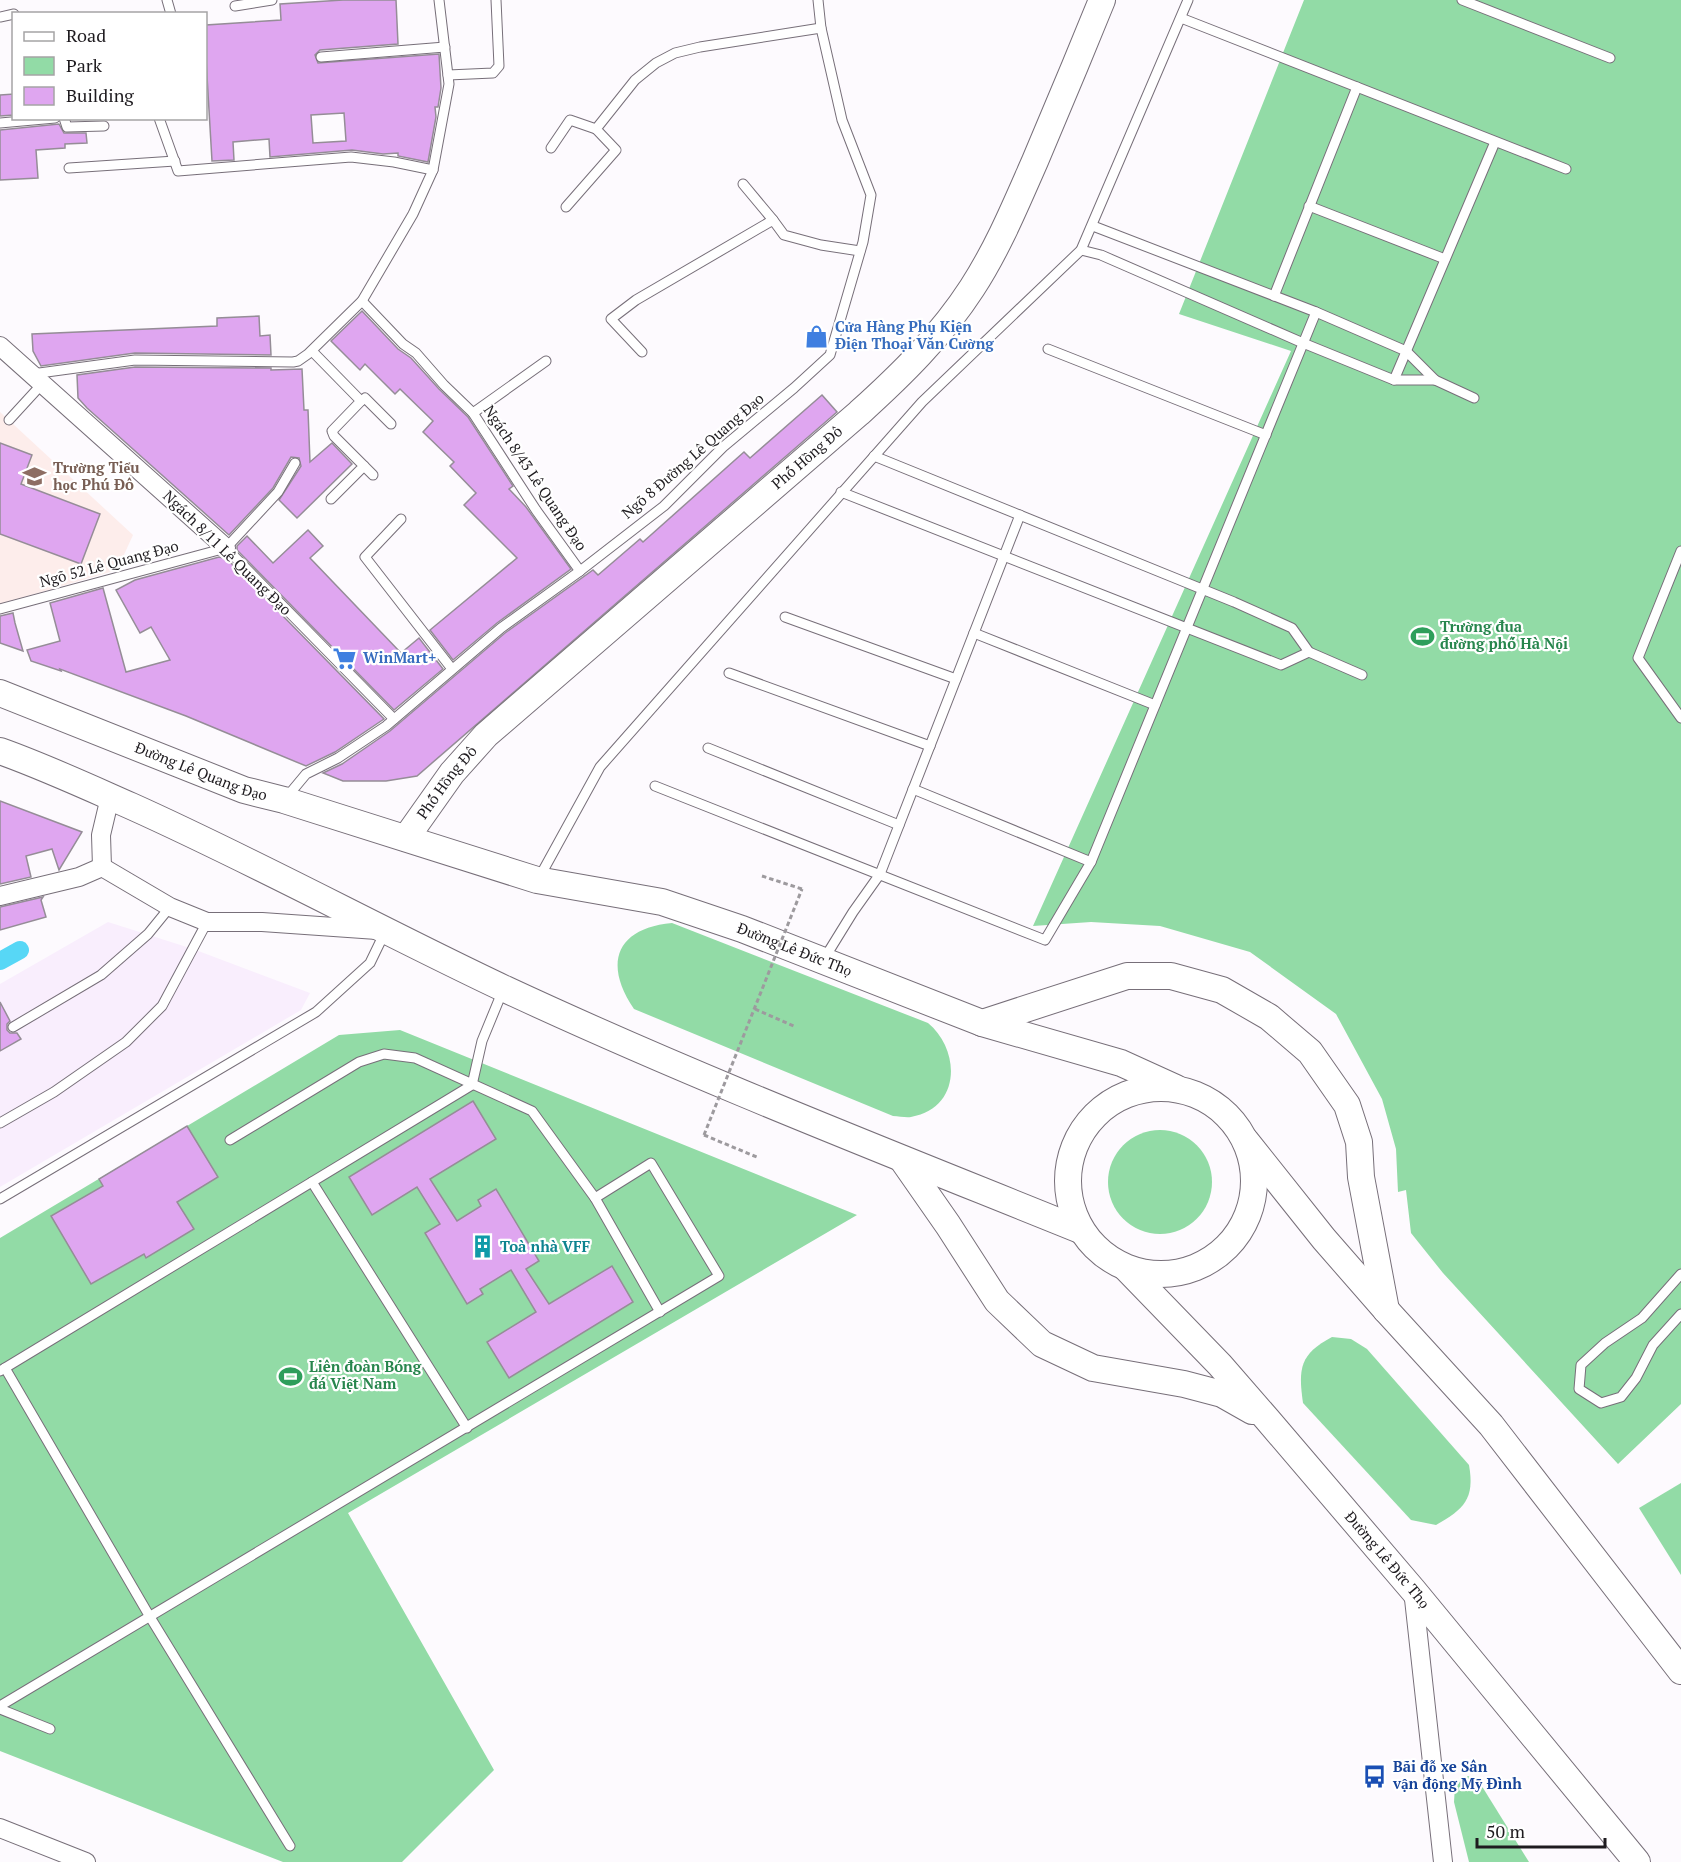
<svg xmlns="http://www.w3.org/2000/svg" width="1681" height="1862" viewBox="0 0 1681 1862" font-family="'PT Serif',serif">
<rect width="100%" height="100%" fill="#fdfafe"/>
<polygon fill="#f9eefd" points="108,922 193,949 310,993 301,1010 0,1187 0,984"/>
<polygon fill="#fdedeb" points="0,412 133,535 117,570 0,604"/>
<g fill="#92dba6">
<polygon points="1304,0 1681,0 1681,1404 1618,1464 1443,1273 1411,1233 1406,1190 1398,1192 1396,1149 1382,1099 1336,1014 1250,952 1160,926 1091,922 1033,926 1291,351 1179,314"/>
<path d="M672,923L928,1023C961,1050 961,1109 911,1117C906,1118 899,1116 893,1116L634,1009C603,964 616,928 672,923Z"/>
<polygon points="400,1030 857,1215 348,1513 494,1770 402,1862 283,1862 0,1751 0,1238 339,1035"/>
<circle cx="1160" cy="1182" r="52"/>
<path d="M1332,1337L1351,1339L1367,1349L1469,1465C1475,1499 1464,1509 1436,1525L1411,1520L1303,1403C1298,1368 1300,1354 1332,1337Z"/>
<polygon points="1681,1483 1681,1575 1639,1508"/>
<polygon points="1468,1776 1474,1778 1483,1788 1529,1862 1469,1862 1454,1802 1455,1785"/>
</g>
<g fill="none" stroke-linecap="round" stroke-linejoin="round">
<polyline stroke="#57d7f6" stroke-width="18" points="0,961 20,950"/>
</g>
<g fill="#dfa6f0" stroke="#958d97" stroke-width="1.5" fill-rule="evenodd">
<path d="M343,0H396L398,44L320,50L315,55L318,63L439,54L441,88L438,107H435L436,117L428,162L398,156V153L383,154L352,150L270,157L269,139L233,142L234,160L212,161L206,59V25L281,20L280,4ZM344,113L346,141L313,143L311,115Z"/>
<polygon points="14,94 14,115 0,116 0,95"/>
<polygon points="59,124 64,133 86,133 87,143 65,144 65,148 36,150 38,178 0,180 0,130"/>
<polygon points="362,311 398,349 411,358 439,389 468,417 513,486 509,489 526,507 571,569 497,623 453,660 430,630 517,558 464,505 476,493 450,466 454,462 423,432 433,421 400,389 395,394 365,364 360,370 331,341"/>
<polygon points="259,316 260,336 270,335 271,355 135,353 41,366 33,351 32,334 217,326 217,318"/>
<polygon points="135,367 271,368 271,370 302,369 304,410 308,410 310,462 332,443 352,464 297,518 279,500 301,466 299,458 291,457 273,488 229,535 87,408 78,398 77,375"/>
<polygon points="822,395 837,412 417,776 386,781 343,781 323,773 342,764 390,731 505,633 593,570 598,575 640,539 643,542 744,452 750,458"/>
<polygon points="0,443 32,455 21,484 100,514 81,564 0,534"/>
<polygon points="308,530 323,546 310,558 401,653 419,638 443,669 394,710 237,550 237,546 247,536 273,563"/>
<polygon points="219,557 227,559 384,719 335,752 306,766 186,716 60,669 61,671 31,661 27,650 60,641 50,603 103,588 126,672 170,660 151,627 140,633 116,590 135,580"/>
<polygon points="13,613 15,623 23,651 0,643 0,616"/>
<polygon points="0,801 82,832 59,870 52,849 26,856 31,877 0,884"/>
<polygon points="43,897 41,900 46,917 0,930 0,907"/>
<polygon points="0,1002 10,1021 7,1024 7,1030 10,1033 17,1033 21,1039 0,1051"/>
<polygon points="473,1101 496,1139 430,1179 457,1221 481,1206 478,1200 496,1189 539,1261 526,1269 549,1304 612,1266 633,1302 509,1378 487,1342 536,1312 511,1270 480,1289 483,1294 467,1304 425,1233 440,1224 417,1187 372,1215 349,1177"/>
<polygon points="187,1126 218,1177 177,1202 194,1229 146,1258 144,1254 91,1284 51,1216 103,1186 99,1179"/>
</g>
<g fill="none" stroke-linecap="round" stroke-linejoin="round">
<defs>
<g id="lane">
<polyline points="167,0 171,14"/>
<polyline points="1462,0 1610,58"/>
<polyline points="235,6 272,0"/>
<polyline points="0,17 14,14"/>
<polyline points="1181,18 1566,169"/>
<polyline points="321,57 445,47"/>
<polyline points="448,75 493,73 499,66 496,0"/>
<polyline points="64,118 67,127 104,126"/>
<polyline points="159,118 178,171 351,157 394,162 433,170"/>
<polyline points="0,123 55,118"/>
<polyline points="551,148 570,120 596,129"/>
<polyline points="69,168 175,161"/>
<polyline points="743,184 773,220"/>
<polyline points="1309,206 1445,259"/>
<polyline points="566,207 616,150 596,129 635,80 656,63 675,53 700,47 821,28"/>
<polyline points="1093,226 1316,312 1406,351 1435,380 1474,398"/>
<polyline points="1081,250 1101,255 1303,343 1394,380 1435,380"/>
<polyline points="1274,296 1357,87"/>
<polyline points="362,301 403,344 416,353 444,385 473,413 536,510 580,571"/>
<polyline points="1048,349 1266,435"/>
<polyline points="312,351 361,401 332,431 334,436 364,466 331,499"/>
<polyline points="642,352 611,319 636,300 773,220 784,235 821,245 860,251"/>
<polyline points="32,374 135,360 293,362 298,361 308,354 362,301 413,214 433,170 449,84 439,0"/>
<polyline points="1394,380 1495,142"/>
<polyline points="361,401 365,398 391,424"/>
<polyline points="473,413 546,361"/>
<polyline points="9,420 42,384"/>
<polyline points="874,456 1234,602 1292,628 1309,652 1362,675"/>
<polyline points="364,466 373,475"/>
<polyline points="841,492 1281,665 1309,652"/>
<polyline points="401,519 365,557 452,669"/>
<polyline points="226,548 394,719"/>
<polyline points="226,548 278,492 295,463"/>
<polyline points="1681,551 1638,658 1681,718"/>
<polyline points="0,609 226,548"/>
<polyline points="785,617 956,679"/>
<polyline points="974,633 1155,705"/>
<polyline points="729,673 930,746"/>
<polyline points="708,748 899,825"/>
<polyline points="655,786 1045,940 1091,862 1316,312"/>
<polyline points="913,789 1091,862"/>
<polyline points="286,798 306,774 338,758 386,726 501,628 580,571 664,506 723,447 794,388 830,355 863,242 871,195 842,120 821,28 818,0"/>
<polyline points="539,878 600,767 922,402 1081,250 1188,0"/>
<polyline points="824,959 853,912 880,874 1020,515"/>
<polyline points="13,1027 101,975 148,934 170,907"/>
<polyline points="0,1123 54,1092 126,1042 162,1006 207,922"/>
<polyline points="230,1140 359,1062 384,1054 415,1058 532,1111 595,1198 660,1312"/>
<polyline points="312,1182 467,1428"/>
<polyline points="0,1199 316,1012 370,963 385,932"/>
<polyline points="1681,1274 1642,1318 1605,1343 1581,1365 1579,1389 1601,1403 1621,1397 1636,1378 1653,1345 1681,1314"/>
<polyline points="5,1368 150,1617 290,1846"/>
<polyline points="0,1371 472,1085 482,1041 503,990"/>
<polyline points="0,1706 719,1276 651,1163 595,1198"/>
<polyline points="0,1709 50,1729"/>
</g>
<g id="street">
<polyline points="0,346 226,548"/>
<polyline points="102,867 170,907 207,922 262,922 377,930"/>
<polyline points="102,867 101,835 110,797"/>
<polyline points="0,896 79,877 102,867"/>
<polyline points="1413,1590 1443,1862"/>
<polyline points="0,1828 86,1862"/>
</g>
<g id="secondary">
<path id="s1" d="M0,693L244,790L284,800L537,880L662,902L742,929L982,1023L1121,1063L1176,1088"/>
<path d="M0,751C45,767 88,787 131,806C258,863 380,930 505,989C694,1077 887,1152 1080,1230"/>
<path id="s2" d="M406,838L452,773L486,735L859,413C901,375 941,336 972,288C998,248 1016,204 1035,161C1058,107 1080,54 1102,0"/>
<polyline points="982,1023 1127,976 1171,976 1222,990 1269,1017 1310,1052 1347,1105 1359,1142 1361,1177 1386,1310"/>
<circle cx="1161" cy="1181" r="93"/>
<polyline points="1246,1141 1324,1239 1386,1310 1491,1425 1681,1671"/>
<polyline points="902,1159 948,1225 997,1301 1042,1344 1093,1368 1184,1384 1222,1394 1252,1411"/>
<path id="s3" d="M1126,1268L1220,1365L1267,1419L1413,1590L1637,1862"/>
</g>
</defs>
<use href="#lane" stroke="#776f79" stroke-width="11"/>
<use href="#street" stroke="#776f79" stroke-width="20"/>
<use href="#secondary" stroke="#776f79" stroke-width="28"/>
<g stroke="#9d9a9e" stroke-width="3" stroke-dasharray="4.5 3" stroke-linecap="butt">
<polyline points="762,876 802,889"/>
<polyline points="755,1009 796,1027"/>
<polyline points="704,1135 759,1158"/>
</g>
<use href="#lane" stroke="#fff" stroke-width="9"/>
<use href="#street" stroke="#fff" stroke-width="18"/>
<use href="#secondary" stroke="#fff" stroke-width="26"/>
<polyline stroke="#9d9a9e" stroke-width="3" stroke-dasharray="4.5 3" stroke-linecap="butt" points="704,1135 802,889"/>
</g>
<defs>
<symbol id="shop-bare" viewBox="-9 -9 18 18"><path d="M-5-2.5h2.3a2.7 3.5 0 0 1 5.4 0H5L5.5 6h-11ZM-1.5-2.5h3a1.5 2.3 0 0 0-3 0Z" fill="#3f7fe0" stroke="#fff" stroke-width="2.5" paint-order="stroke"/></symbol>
<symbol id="school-bare" viewBox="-9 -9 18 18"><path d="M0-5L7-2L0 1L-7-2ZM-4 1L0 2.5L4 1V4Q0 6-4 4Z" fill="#8d6e63" stroke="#fff" stroke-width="2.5" paint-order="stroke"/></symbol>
<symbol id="stadium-bare" viewBox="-9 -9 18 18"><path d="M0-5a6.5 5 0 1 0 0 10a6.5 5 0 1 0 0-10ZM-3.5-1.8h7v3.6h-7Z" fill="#2e9e5b" stroke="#fff" stroke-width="2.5" paint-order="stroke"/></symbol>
<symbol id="supermarket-bare" viewBox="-9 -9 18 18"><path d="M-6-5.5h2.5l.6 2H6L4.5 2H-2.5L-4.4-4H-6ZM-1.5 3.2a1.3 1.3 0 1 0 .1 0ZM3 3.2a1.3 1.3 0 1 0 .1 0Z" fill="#3f7fe0" stroke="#fff" stroke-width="2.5" paint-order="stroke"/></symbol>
<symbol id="building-bare" viewBox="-9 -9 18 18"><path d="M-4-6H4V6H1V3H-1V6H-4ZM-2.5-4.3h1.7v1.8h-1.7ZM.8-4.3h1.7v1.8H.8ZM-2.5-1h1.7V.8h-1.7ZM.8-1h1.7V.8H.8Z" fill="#0f9aa8" stroke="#fff" stroke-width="2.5" paint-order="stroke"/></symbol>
<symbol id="bus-bare" viewBox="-9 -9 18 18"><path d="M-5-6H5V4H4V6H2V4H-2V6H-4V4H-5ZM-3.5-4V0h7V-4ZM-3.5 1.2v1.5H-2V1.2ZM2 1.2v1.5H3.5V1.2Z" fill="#1a4fb4" stroke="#fff" stroke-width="2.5" paint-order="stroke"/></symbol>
</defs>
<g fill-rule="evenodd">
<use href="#shop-bare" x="800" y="320" width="33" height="33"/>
<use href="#school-bare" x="18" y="460" width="33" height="33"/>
<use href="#stadium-bare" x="1406" y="620" width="33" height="33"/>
<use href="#supermarket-bare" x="328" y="642" width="33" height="33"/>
<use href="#building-bare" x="466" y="1230" width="33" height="33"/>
<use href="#stadium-bare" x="274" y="1360" width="33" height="33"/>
<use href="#bus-bare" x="1358" y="1760" width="33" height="33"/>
</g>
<g text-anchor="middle" stroke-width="4.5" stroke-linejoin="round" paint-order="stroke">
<g font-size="15" font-weight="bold" fill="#366cbe" stroke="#fff" text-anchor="start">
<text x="835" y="332">Cửa Hàng Phụ Kiện<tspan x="835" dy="17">Điện Thoại Văn Cường</tspan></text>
<text x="363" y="663">WinMart+</text>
</g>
<g font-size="15" fill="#1e1b1f" stroke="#fff">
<text transform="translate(693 456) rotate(-41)" y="5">Ngõ 8 Đường Lê Quang Đạo</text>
<text dy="5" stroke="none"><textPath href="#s2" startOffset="555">Phố Hồng Đô</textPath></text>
<text transform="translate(535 478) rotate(56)" y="5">Ngách 8/43 Lê Quang Đạo</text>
<text transform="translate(227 553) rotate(44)" y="5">Ngách 8/11 Lê Quang Đạo</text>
<text transform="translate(109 564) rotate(-15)" y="5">Ngõ 52 Lê Quang Đạo</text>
<text dy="5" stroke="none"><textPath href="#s1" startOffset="216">Đường Lê Quang Đạo</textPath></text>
<text dy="5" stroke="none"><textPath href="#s2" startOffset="69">Phố Hồng Đô</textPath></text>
<text dy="5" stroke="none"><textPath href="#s1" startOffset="837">Đường Lê Đức Thọ</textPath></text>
<text dy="5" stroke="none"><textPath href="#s3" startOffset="392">Đường Lê Đức Thọ</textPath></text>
</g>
<g font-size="15" font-weight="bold" fill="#785e54" stroke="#fff" text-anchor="start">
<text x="53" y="473">Trường Tiểu<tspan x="53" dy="17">học Phú Đô</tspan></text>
</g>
<g font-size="15" font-weight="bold" fill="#27864d" stroke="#fff" text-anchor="start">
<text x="1440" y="632">Trường đua<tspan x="1440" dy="17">đường phố Hà Nội</tspan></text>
<text x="309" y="1372">Liên đoàn Bóng<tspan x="309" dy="17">đá Việt Nam</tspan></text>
</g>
<g font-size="15" font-weight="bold" fill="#0d838f" stroke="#fff" text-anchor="start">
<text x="500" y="1252">Toà nhà VFF</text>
</g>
<g font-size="15" font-weight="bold" fill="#164399" stroke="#fff" text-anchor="start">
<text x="1393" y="1772">Bãi đỗ xe Sân<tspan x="1393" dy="17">vận động Mỹ Đình</tspan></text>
</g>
</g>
<rect x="12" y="12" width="195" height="108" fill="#ffffff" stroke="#a5a4a5" stroke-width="1.5"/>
<rect x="24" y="32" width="30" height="9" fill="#ffffff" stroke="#a5a4a5" stroke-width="1.5"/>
<text x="66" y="42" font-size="18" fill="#1e1b1f">Road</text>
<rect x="24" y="57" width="30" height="18" fill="#92dba6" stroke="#a5a4a5" stroke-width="1.5"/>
<text x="66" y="72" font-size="18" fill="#1e1b1f">Park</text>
<rect x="24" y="87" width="30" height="18" fill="#dfa6f0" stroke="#a5a4a5" stroke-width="1.5"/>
<text x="66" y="102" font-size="18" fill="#1e1b1f">Building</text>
<path d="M1477 1838v9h128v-9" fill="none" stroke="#1e1b1f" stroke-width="3"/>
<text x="1486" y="1838" font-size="18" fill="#1e1b1f" stroke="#ffffff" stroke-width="4.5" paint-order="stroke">50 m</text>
</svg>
